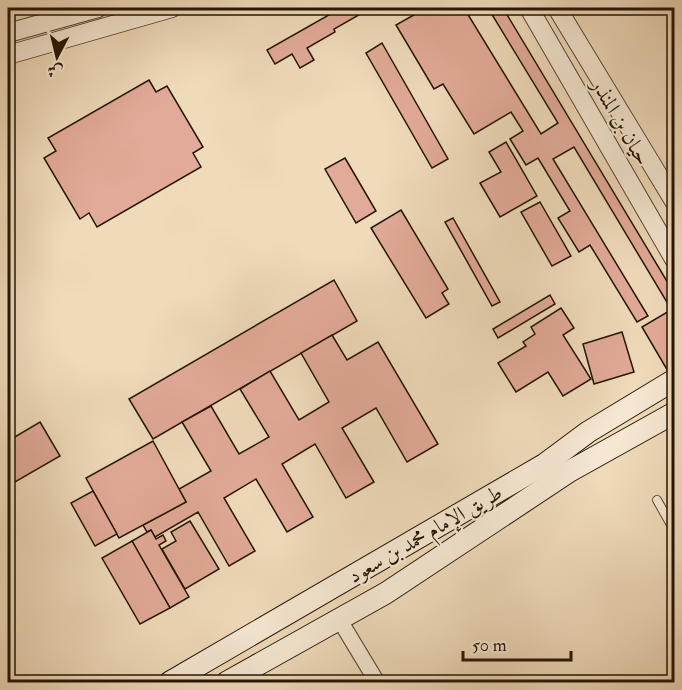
<svg xmlns="http://www.w3.org/2000/svg" width="682" height="690" viewBox="0 0 682 690" font-family="'IM FELL Double Pica',Amiri,serif">
<rect width="100%" height="100%" fill="#efdaba"/>
<filter id="stains"><feTurbulence type="fractalNoise" baseFrequency=".00333" numOctaves="4"/><feColorMatrix values="0 0 0 0 .2 0 0 0 0 .09 0 0 0 0 .02 0 0 0 .5 -.17"/></filter>
<radialGradient id="worn" r=".72"><stop offset=".6" stop-color="#630" stop-opacity="0"/><stop offset="1" stop-color="#630" stop-opacity=".3"/></radialGradient>
<g fill="#e2aa98" stroke="#241504" stroke-width="1.5">
<polygon points="341,8 371,8 334,29 335,32 307,48 314,60 300,68 292,54 275,64 267,50"/>
<polygon points="426,8 464,8 541,134 558,123 488,8 503,8 674,293 674,300 668,304 574,147 553,159 648,316 637,322 590,245 579,252 558,218 570,211 538,158 526,165 510,139 523,131 511,112 474,134 443,84 434,89 396,25"/>
<polygon points="382,43 448,159 432,168 366,53"/>
<polygon points="149,80 156,92 167,86 203,147 193,153 201,167 97,227 89,213 80,219 44,158 56,151 48,138"/>
<polygon points="506,142 537,196 500,217 480,183 501,172 489,152"/>
<polygon points="345,158 376,211 356,223 325,169"/>
<polygon points="540,202 571,256 552,266 521,212"/>
<polygon points="401,210 448,289 442,293 449,304 426,318 371,228"/>
<polygon points="453,218 500,302 492,306 445,222"/>
<polygon points="334,280 357,321 153,439 129,399"/>
<polygon points="550,295 555,304 498,338 493,329"/>
<polygon points="561,308 574,328 563,335 591,379 563,396 548,372 516,392 498,363 526,346 523,342 535,334 531,327"/>
<polygon points="674,308 674,370 669,373 642,327"/>
<polygon points="622,332 634,372 594,384 583,344"/>
<polygon points="332,335 347,360 378,342 438,444 407,462 376,408 342,428 374,482 346,498 315,444 282,464 313,517 287,532 256,479 224,498 255,551 229,566 198,512 155,537 151,530 147,532 143,525 186,502 179,489 211,471 182,422 211,406 239,454 269,437 240,389 270,371 299,420 329,402 301,353"/>
<polygon points="40,422 60,456 8,486 8,441"/>
<polygon points="153,441 186,502 119,538 86,478"/>
<polygon points="93,491 117,534 95,546 71,503"/>
<polygon points="190,521 219,569 185,589 162,549 176,541 171,532"/>
<polygon points="151,530 156,539 163,535 166,541 159,545 189,597 170,608 132,541"/>
<polygon points="132,541 170,608 140,624 102,558"/>
</g>
<g fill="none" stroke-linecap="round" stroke-linejoin="round">
<defs>
<polyline id="service" points="657,500 674,530"/>
<polyline id="minor" points="339,619 377,682"/>
<g id="tertiary">
<polyline points="529,8 674,259"/>
<polyline points="557,8 674,201"/>
<polyline points="8,33 98,8"/>
<polyline points="8,55 172,8"/>
</g>
<g id="secondary">
<polyline points="170,682 545,464 588,432 674,380"/>
<polyline points="227,682 386,593 570,471 674,413"/>
</g>
</defs>
<use href="#service" stroke="#574632" stroke-width="10"/>
<use href="#minor" stroke="#574632" stroke-width="17"/>
<use href="#tertiary" stroke="#574632" stroke-width="20"/>
<use href="#secondary" stroke="#241504" stroke-width="23"/>
<use href="#service" stroke="#f5e7d2" stroke-width="8"/>
<use href="#minor" stroke="#f5e7d2" stroke-width="15"/>
<use href="#tertiary" stroke="#f5e7d2" stroke-width="18"/>
<use href="#secondary" stroke="#f5e7d2" stroke-width="21"/>
</g>
<g text-anchor="middle" stroke-width="4.5" stroke-linejoin="round" paint-order="stroke">
<g font-size="21" fill="#241504" stroke="#f5e7d2">
<text transform="translate(621 122) rotate(60)" y="7">حيان بن المنذر</text>
<text transform="translate(425 534) rotate(-30)" y="7">طريق الإمام محمد بن سعود</text>
</g>
</g>
<rect width="682" height="690" fill="none" stroke="#efdaba" stroke-width="30"/>
<rect x="9" y="9" width="664" height="672" fill="none" stroke="#241504" stroke-width="3"/>
<rect x="15" y="15" width="652" height="660" fill="none" stroke="#241504" stroke-width="1.5"/>
<g transform="translate(57 57) rotate(187)" stroke="#f5e7d2" stroke-width="4.5" paint-order="stroke">
<path d="M0-4.5L10 22L0 15L-10 22Z" fill="#241504"/>
<text y="-9" font-size="16" font-weight="bold" text-anchor="middle" fill="#241504">ش</text>
</g>
<path d="M463 651v9h108v-9" fill="none" stroke="#241504" stroke-width="3"/>
<text x="472" y="651" font-size="18" fill="#241504" stroke="#f5e7d2" stroke-width="4.5" paint-order="stroke">50 m</text>
<rect width="100%" height="100%" filter="url(#stains)"/>
<rect width="100%" height="100%" fill="url(#worn)"/>
</svg>
